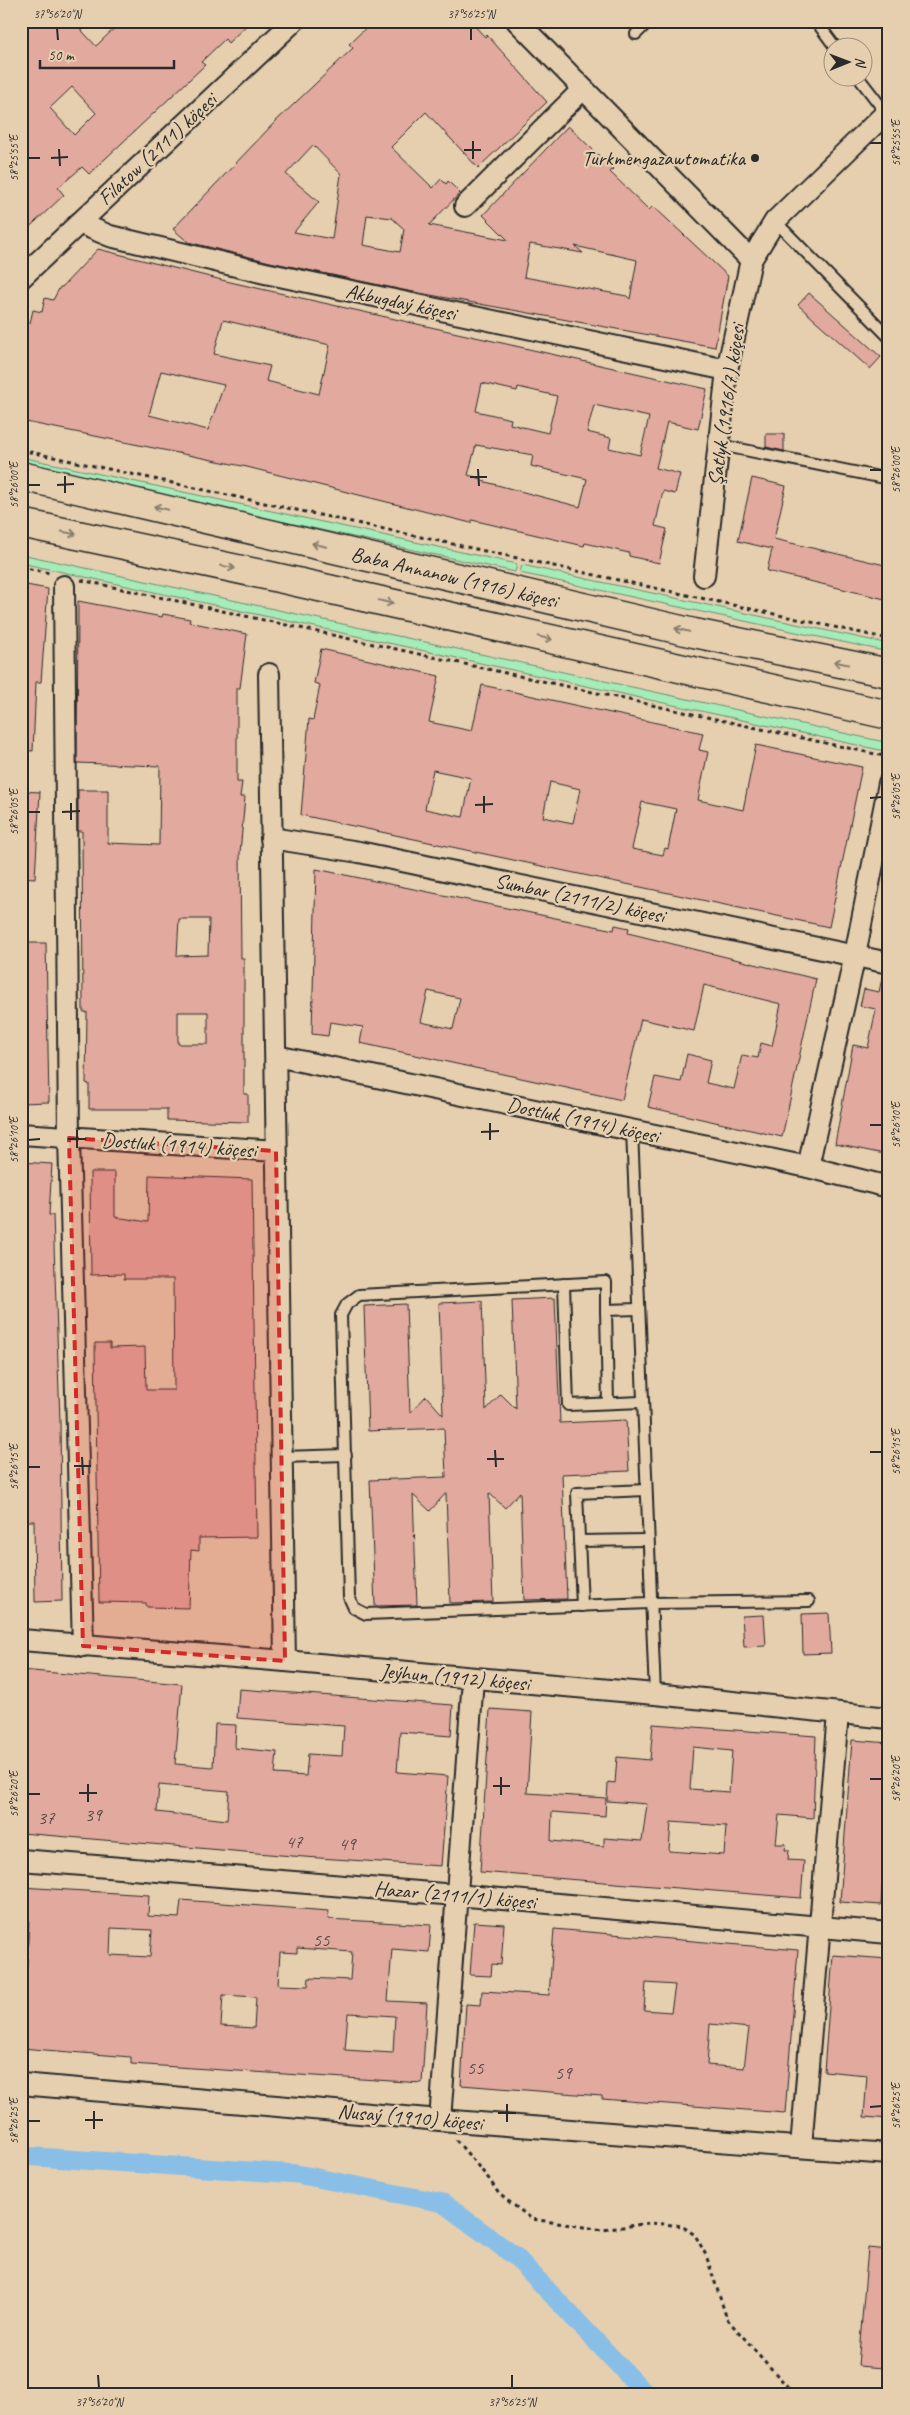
<svg xmlns="http://www.w3.org/2000/svg" width="910" height="2415" viewBox="0 0 910 2415" font-family="Caveat,sans-serif">
<rect width="100%" height="100%" fill="#e6cfaf"/>
<filter id="ink" filterUnits="userSpaceOnUse"><feTurbulence type="fractalNoise" baseFrequency=".02" numOctaves="2"/><feDisplacementMap in="SourceGraphic" scale="10" xChannelSelector="R" yChannelSelector="G"/><feConvolveMatrix kernelMatrix="1 2 1 2 8 2 1 2 1" color-interpolation-filters="sRGB"/></filter>
<g filter="url(#ink)">
<g fill="#a5ecb9" stroke="#688c72">
<polygon points="21,457 517,564 515,572 21,465"/>
<polygon points="21,554 889,743 889,752 21,563"/>
<polygon points="522,565 889,644 889,652 520,573"/>
</g>
<g fill="none" stroke-linecap="round" stroke-linejoin="round">
<polyline stroke="#89bfe7" stroke-width="19" points="21,2156 297,2174 443,2203 516,2257 646,2394"/>
</g>
<g fill="#e2a99e" stroke="#2b2b2b" fill-rule="evenodd">
<path d="M21,21H73L96,46L122,21H251L228,43L225,39L201,62L205,65L89,174L82,167L58,188L64,195L21,235ZM72,87L96,113L74,135L50,108Z"/>
<path d="M373,21H470L485,37L487,35L547,102L478,168L426,112L391,147L433,188L441,179L446,184L448,181L460,193L429,225L508,240L483,215L568,126L613,169L610,172L649,210L653,206L728,276L715,347L403,290L270,262L188,242L173,229L275,122L353,48L349,44ZM313,145L341,174L332,239L294,232L319,202L286,174ZM367,215L392,218L404,229L400,252L363,245ZM530,244L583,253L575,246L637,260L630,299L627,296L524,277Z"/>
<path d="M98,249L230,282L707,389L698,429L667,422L656,468L680,474L675,494L663,491L655,526L667,529L659,563L629,556V553L585,543L584,546L472,520L471,523L247,467L21,421V362L25,342L21,341V336L24,322L30,323L33,310L42,312L45,298L53,300L60,287H62ZM223,320L330,345L319,394L266,381L270,366L214,354ZM161,371L224,385L208,430L149,415ZM482,383L517,391L518,387L557,396L548,433L510,424L511,419L476,411ZM594,405L649,417L640,455L609,448L611,438L587,432ZM476,445L533,455L531,466L587,479L580,507L482,481V479L468,475Z"/>
<polygon points="809,293 881,357 870,369 798,305"/>
<polygon points="766,434 784,434 784,451 766,447"/>
<polygon points="752,478 786,486 774,539 889,566 889,600 767,571 772,549 738,541"/>
<polygon points="21,584 48,589 41,682 36,682 33,751 21,750"/>
<path d="M78,601L162,617L163,614L190,619L189,622L247,634L240,688H237V782H242L240,797H245L240,853L241,958H244V1094H248V1122L167,1120V1109H89V1084L86,1083L87,1012H83L82,831H78V790H108V843L159,845L160,766L77,763ZM179,919H209L208,955L177,956ZM178,1012H208V1044H178Z"/>
<path d="M321,649L439,676L429,722L472,731L482,685L703,733L699,750L708,752L698,800L743,810L756,745L862,767L829,927L301,815L309,719L313,720L320,685L314,683ZM433,770L471,778L463,817L425,809ZM550,782L580,789L573,823L543,817ZM642,802L676,809L668,849L665,848L663,855L632,849Z"/>
<polygon points="21,791 40,792 35,878 21,877"/>
<path d="M316,869L614,930L615,925L629,928L628,933L816,979L782,1137L648,1107L655,1077L681,1082L687,1054L711,1060L706,1083L734,1089L742,1055L758,1058L761,1043L772,1046L781,1004L704,985L694,1031L641,1019L622,1100L360,1043L363,1027L330,1022L328,1036L312,1034ZM428,991L460,998L453,1029L421,1022Z"/>
<polygon points="21,943 46,943 49,1102 21,1103"/>
<polygon points="882,978 889,979 889,1155 835,1144 853,1045 868,1048 876,1009 860,1006 864,989 879,992"/>
<polygon points="21,1162 52,1164 49,1215 53,1215 60,1422 62,1601 35,1602 34,1521 21,1521"/>
<polygon points="90,1172 115,1172 115,1217 148,1222 149,1175 252,1179 257,1537 199,1538 199,1551 191,1550 189,1608 147,1607 146,1603 99,1602 95,1343 110,1343 110,1348 145,1347 146,1390 174,1390 173,1279 124,1279 124,1274 91,1275"/>
<polygon points="555,1298 560,1423 626,1420 629,1471 562,1474 567,1599 524,1600 520,1492 505,1508 489,1493 493,1602 450,1603 446,1493 430,1511 413,1495 417,1605 375,1606 370,1480 446,1477 444,1428 368,1431 364,1306 406,1304 410,1413 426,1396 443,1415 439,1303 482,1301 486,1410 501,1394 516,1409 512,1300"/>
<polygon points="829,1613 831,1653 803,1654 802,1614"/>
<polygon points="764,1615 766,1646 744,1647 742,1616"/>
<path d="M21,1670L182,1684L175,1764L213,1767L215,1724L236,1725L235,1748L277,1752L275,1774L306,1776L308,1754L342,1756L344,1726L237,1718L239,1689L453,1705L451,1736L400,1732L397,1772L448,1776L441,1866L304,1857L21,1833ZM159,1785L229,1791L227,1820L157,1812Z"/>
<path d="M490,1709L532,1712L527,1793L606,1798L605,1816L552,1812L551,1841L604,1846V1838L642,1841L647,1804L607,1801L608,1782L615,1783L617,1757L650,1760L653,1724L816,1736L813,1818L779,1815L776,1844H786L785,1850H789L788,1860L804,1861L801,1898L480,1872ZM693,1747L732,1751L729,1792L690,1789ZM671,1822L726,1826L724,1855L669,1851Z"/>
<polygon points="852,1740 889,1743 889,1840 885,1840 881,1905 840,1902"/>
<path d="M21,1887L149,1895L148,1916L179,1918L181,1900L329,1911L328,1919L431,1925L429,1952L392,1949L388,2001L427,2003L422,2083L131,2064V2057L21,2048V1967H27L29,1918L21,1917ZM111,1928L152,1930L150,1957L110,1955ZM297,1948L352,1952L350,1980L309,1978L308,1986L278,1985L280,1952L297,1953ZM223,1995L256,1997L254,2028L221,2026ZM348,2013L395,2016L393,2053L345,2050Z"/>
<polygon points="474,1922 504,1924 501,1965 492,1964 491,1976 470,1975"/>
<path d="M554,1929L798,1950L785,2113L602,2099V2096L461,2085L466,2004L481,2005L482,1991L549,1995ZM646,1983L675,1985L671,2012L644,2010ZM710,2024L749,2028L744,2068L707,2065Z"/>
<polygon points="833,1955 889,1959 889,2119 864,2117 867,2075 824,2071"/>
<polygon points="868,2248 889,2250 889,2312 884,2368 858,2366"/>
</g>
<g fill="none" stroke-linecap="round" stroke-linejoin="round">
<defs>
<g id="service">
<polyline points="816,21 836,48"/>
<polyline points="636,34 649,21"/>
<polyline points="859,78 886,113"/>
<polyline points="775,221 889,337"/>
<polyline points="720,445 889,479"/>
<polyline points="632,1130 655,1694"/>
<polyline points="564,1284 568,1405 642,1402"/>
<polyline points="638,1309 606,1310 606,1282 359,1295 347,1304 341,1315 349,1597 354,1608 366,1614 650,1603 809,1601"/>
<polyline points="606,1310 608,1403"/>
<polyline points="283,1457 346,1455"/>
<polyline points="579,1541 647,1540"/>
<polyline points="582,1606 577,1493 646,1490"/>
</g>
<g id="minor">
<polyline points="517,21 751,260"/>
<polyline points="465,206 582,90"/>
<polyline points="79,223 110,236 265,273 727,370"/>
<polyline points="21,278 294,21"/>
<polyline points="704,576 727,370 751,260 775,221 889,110"/>
<polyline points="64,586 69,1138 83,1646"/>
<polyline points="269,674 285,1661"/>
<polyline points="271,838 359,852 889,963"/>
<polyline points="276,1056 808,1167 889,1187"/>
<polyline points="21,1134 276,1151"/>
<polyline points="808,1167 855,955 889,783"/>
<polyline points="21,1640 285,1661 655,1694 889,1718"/>
<polyline points="21,1860 456,1895 889,1933"/>
<polyline points="21,2084 440,2120 889,2154"/>
<polyline points="440,2120 473,1679"/>
<polyline points="801,2147 838,1714"/>
</g>
<g id="primary">
<path id="s1" d="M21,476L694,633L889,673"/>
<polyline points="21,523 270,576 889,715"/>
</g>
</defs>
<use href="#service" stroke="#2b2b2b" stroke-width="14"/>
<use href="#minor" stroke="#2b2b2b" stroke-width="24"/>
<use href="#primary" stroke="#2b2b2b" stroke-width="31"/>
<g stroke="#2b2b2b" stroke-width="3" stroke-dasharray="4 4" stroke-linecap="butt">
<polyline points="21,450 889,639"/>
<polyline points="21,567 50,573"/>
<polyline points="81,580 889,757"/>
<polyline points="456,2140 489,2179 499,2194 532,2219 603,2230 649,2223 664,2224 682,2226 695,2235 706,2255 727,2319 794,2394"/>
</g>
<use href="#service" stroke="#e6cfaf" stroke-width="10"/>
<use href="#minor" stroke="#e6cfaf" stroke-width="20"/>
<use href="#primary" stroke="#e6cfaf" stroke-width="28"/>
</g>
<defs><path id="oneway-shaft" d="M-6 0H5M1.5-3L5.5 0L1.5 3" fill="none" stroke-width="1.6" stroke-linecap="round" stroke-linejoin="round" transform="scale(1.25)"/></defs>
<g stroke="#887d6d">
<use href="#oneway-shaft" transform="translate(161 508) rotate(-167)"/>
<use href="#oneway-shaft" transform="translate(69 533) rotate(12)"/>
<use href="#oneway-shaft" transform="translate(319 545) rotate(-167)"/>
<use href="#oneway-shaft" transform="translate(228 567) rotate(12)"/>
<use href="#oneway-shaft" transform="translate(386 602) rotate(13)"/>
<use href="#oneway-shaft" transform="translate(682 630) rotate(-167)"/>
<use href="#oneway-shaft" transform="translate(545 638) rotate(13)"/>
<use href="#oneway-shaft" transform="translate(841 663) rotate(-168)"/>
</g>
</g>
<path fill="#d62828" fill-opacity="0.2" stroke="#d62828" stroke-width="4" stroke-dasharray="10 6" stroke-linejoin="round" d="M69,1138L276,1151L285,1661L83,1646Z"/>
<path fill="none" stroke="#2b2b2b" stroke-width="2" d="M57,28L58,40M471,28V40M473,141V159M870,143H882M59,149L60,166M464,150H481M28,158H40M51,158L68,157M478,469L479,486M870,470H882M65,476V493M470,477H487M28,485H40M57,485L74,484M484,796V813M870,798L882,797M71,803V820M475,805L493,804M28,812H40M62,812L80,811M490,1123V1140M870,1125H882M77,1130V1148M481,1132L499,1131M68,1139H86M28,1140L40,1139M495,1450L496,1467M870,1452H882M82,1457L83,1475M487,1459H504M74,1466H91M28,1467H40M501,1777V1795M870,1779H882M88,1784V1802M493,1786H510M79,1793H97M28,1794H40M507,2104V2122M870,2107L882,2106M94,2111V2129M498,2113H516M85,2120H103M28,2121H40M98,2375L99,2388M512,2375V2388"/>
<circle fill="#2b2b2b" stroke="#e6cfaf" stroke-width="2" cx="755" cy="158" r="5"/>
<g text-anchor="middle" stroke-width="4.5" stroke-linejoin="round" paint-order="stroke">
<g font-size="19" fill="#594a48">
<text x="93" y="1821">39</text>
<text x="46" y="1824">37</text>
<text x="294" y="1848">47</text>
<text x="347" y="1850">49</text>
<text x="321" y="1946">55</text>
<text x="475" y="2074">55</text>
<text x="563" y="2079">59</text>
</g>
<g font-size="21" fill="#2b2b2b" stroke="#e6cfaf">
<text transform="translate(157 149) rotate(-43)" y="7">Filatow (2111) köçesi</text>
<text transform="translate(401 302) rotate(12)" y="7">Akbugdaý köçesi</text>
<text transform="translate(726 405) rotate(-82)" y="7">Şatlyk (1916/7) köçesi</text>
<text dy="7" stroke="none"><textPath href="#s1" startOffset="445">Baba Annanow (1916) köçesi</textPath></text>
<text transform="translate(580 898) rotate(12)" y="7">Sumbar (2111/2) köçesi</text>
<text transform="translate(583 1120) rotate(12)" y="7">Dostluk (1914) köçesi</text>
<text transform="translate(179 1145) rotate(4)" y="7">Dostluk (1914) köçesi</text>
<text transform="translate(455 1677) rotate(5)" y="7">Jeýhun (1912) köçesi</text>
<text transform="translate(455 1895) rotate(5)" y="7">Hazar (2111/1) köçesi</text>
<text transform="translate(410 2117) rotate(5)" y="7">Nusaý (1910) köçesi</text>
</g>
<g font-size="21" fill="#2b2b2b" stroke="#e6cfaf" text-anchor="end">
<text x="745" y="165">Turkmengazawtomatika</text>
</g>
</g>
<rect width="910" height="2415" fill="none" stroke="#e6cfaf" stroke-width="55"/>
<g transform="translate(848 62) rotate(89)"><circle r="24" fill="#e6cfaf" stroke="#9b8d7a"/>
<path d="M0-4L9 19L0 12L-9 19Z" fill="#2b2b2b"/>
<text y="-8" font-size="14" font-weight="bold" text-anchor="middle" fill="#2b2b2b">N</text>
</g>
<path d="M40 60v8h134v-8" fill="none" stroke="#2b2b2b" stroke-width="2.5"/>
<text x="48" y="60" font-size="15" fill="#2b2b2b" stroke="#e6cfaf" stroke-width="4" paint-order="stroke">50 m</text>
<rect x="28" y="28" width="854" height="2360" fill="none" stroke="#2b2b2b" stroke-width="2"/>
<g font-size="12" text-anchor="middle" fill="#2b2b2b">
<text x="57" y="18">37°56'20"N</text>
<text x="471" y="18">37°56'25"N</text>
<text transform="translate(896 143) rotate(-90)" y="4">58°25'55"E</text>
<text transform="translate(14 158) rotate(-90)" y="4">58°25'55"E</text>
<text transform="translate(896 470) rotate(-90)" y="4">58°26'00"E</text>
<text transform="translate(14 485) rotate(-90)" y="4">58°26'00"E</text>
<text transform="translate(896 797) rotate(-90)" y="4">58°26'05"E</text>
<text transform="translate(14 812) rotate(-90)" y="4">58°26'05"E</text>
<text transform="translate(896 1125) rotate(-90)" y="4">58°26'10"E</text>
<text transform="translate(14 1140) rotate(-90)" y="4">58°26'10"E</text>
<text transform="translate(896 1452) rotate(-90)" y="4">58°26'15"E</text>
<text transform="translate(14 1467) rotate(-90)" y="4">58°26'15"E</text>
<text transform="translate(896 1779) rotate(-90)" y="4">58°26'20"E</text>
<text transform="translate(14 1794) rotate(-90)" y="4">58°26'20"E</text>
<text transform="translate(896 2106) rotate(-90)" y="4">58°26'25"E</text>
<text transform="translate(14 2121) rotate(-90)" y="4">58°26'25"E</text>
<text x="99" y="2406">37°56'20"N</text>
<text x="512" y="2406">37°56'25"N</text>
</g>
</svg>
